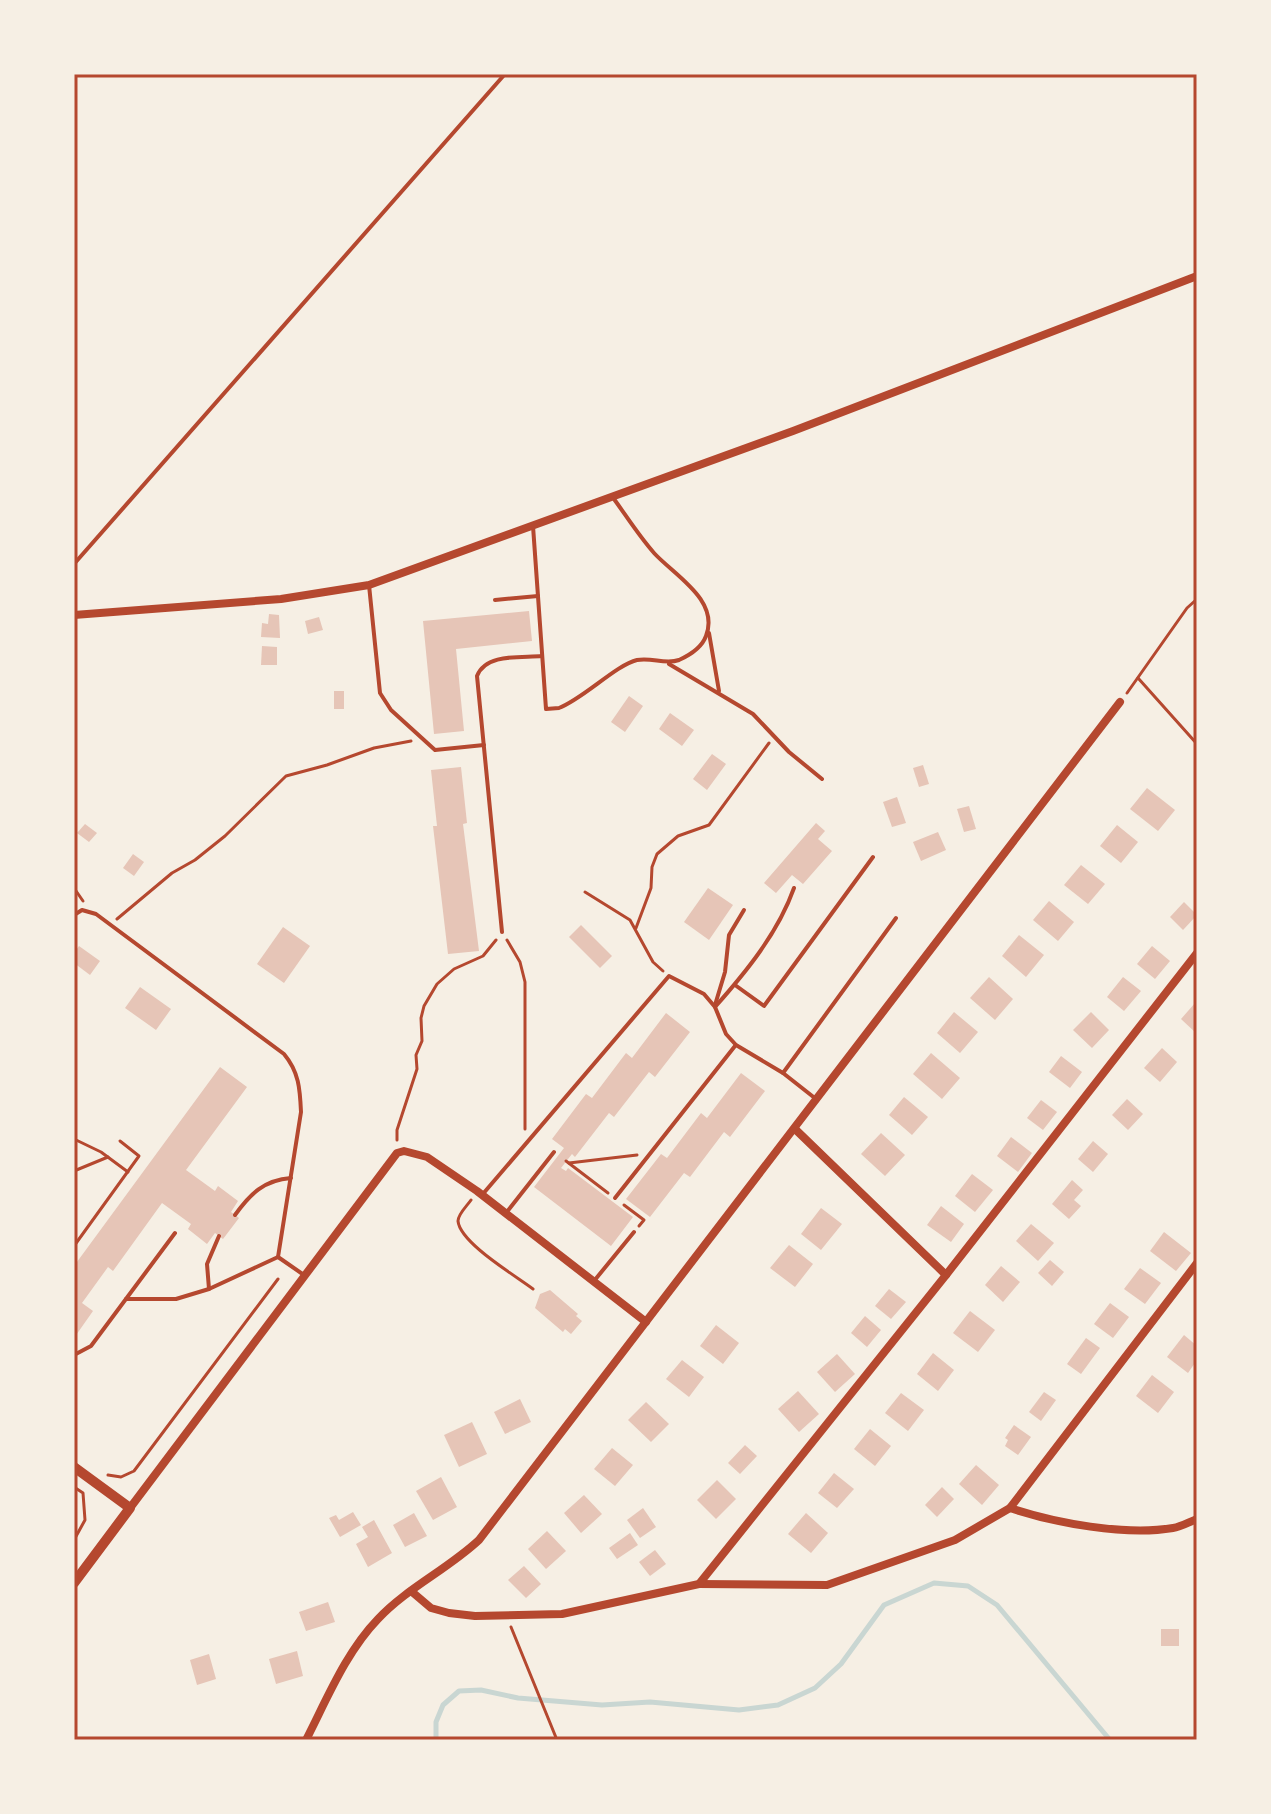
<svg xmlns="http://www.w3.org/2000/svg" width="1271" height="1814" viewBox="0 0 1271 1814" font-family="'Fira Sans',sans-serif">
<rect width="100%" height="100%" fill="#f6efe4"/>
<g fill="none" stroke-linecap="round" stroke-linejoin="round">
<polyline stroke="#c9d6d2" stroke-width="5" points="436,1740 436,1722 443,1705 459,1691 481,1690 518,1698 602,1705 650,1702 739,1710 778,1705 815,1688 841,1664 884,1605 934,1583 968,1586 997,1605 1110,1740"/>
</g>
<g fill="#e6c5b7">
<polygon points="529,611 532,641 456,649 464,731 434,734 423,621"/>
<polygon points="269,614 279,615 280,638 261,637 262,623 268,624"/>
<polygon points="319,617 323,630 308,634 305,621"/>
<polygon points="262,646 277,647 277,665 261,665"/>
<rect x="334" y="691" width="10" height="18"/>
<polygon points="629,696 643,706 625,732 611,722"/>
<polygon points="670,713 694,730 682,746 659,729"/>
<polygon points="712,754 726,764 707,790 693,779"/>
<polygon points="923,765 929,784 919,787 913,768"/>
<polygon points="461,767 467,823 463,824 479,951 448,954 433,826 437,826 431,770"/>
<polygon points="1147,788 1175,810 1158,831 1130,809"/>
<polygon points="897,797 906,823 892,827 883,802"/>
<polygon points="969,806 976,829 964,832 957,809"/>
<polygon points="816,823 825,831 818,839 832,851 803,884 792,875 776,893 764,883"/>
<polygon points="85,824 97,833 89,842 77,833"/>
<polygon points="1117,825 1138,842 1121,863 1100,846"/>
<polygon points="938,832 946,850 921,861 913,842"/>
<polygon points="133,854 144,862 134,876 123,868"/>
<polygon points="1081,865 1105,884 1088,904 1064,885"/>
<polygon points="708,888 733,905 709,940 684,922"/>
<polygon points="1049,901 1074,922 1058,941 1033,920"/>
<polygon points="1184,902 1197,915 1183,930 1170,917"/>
<polygon points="581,925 612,956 600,968 569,937"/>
<polygon points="283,927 310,946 284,983 257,964"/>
<polygon points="1019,935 1044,955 1026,977 1002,956"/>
<polygon points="79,946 100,961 90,975 74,963 74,953"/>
<polygon points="1152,946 1170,961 1155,979 1137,964"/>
<polygon points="989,977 1013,999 995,1020 970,998"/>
<polygon points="1123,977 1141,991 1124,1011 1107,997"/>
<polygon points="140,987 171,1009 156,1030 125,1008"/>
<polygon points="1195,1003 1197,1005 1197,1034 1181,1019"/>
<polygon points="954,1012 978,1032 960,1053 937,1033"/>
<polygon points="1091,1012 1109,1030 1092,1048 1073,1030"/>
<polygon points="666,1013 690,1032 655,1077 649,1072 614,1117 609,1113 575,1157 572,1154 561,1168 566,1171 568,1168 633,1217 611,1246 534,1187 564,1148 552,1139 586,1094 592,1098 626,1053 632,1058"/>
<polygon points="1162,1048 1177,1062 1160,1082 1144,1068"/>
<polygon points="931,1053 960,1078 942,1099 913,1074"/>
<polygon points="1061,1056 1082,1072 1070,1088 1049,1072"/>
<polygon points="220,1067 247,1087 186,1170 215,1191 218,1186 238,1201 231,1212 239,1218 223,1239 215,1233 207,1244 188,1229 191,1224 162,1203 113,1271 108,1267 82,1303 93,1311 74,1338 74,1266"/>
<polygon points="741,1073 765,1091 730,1137 724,1132 690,1177 684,1173 650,1217 626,1199 661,1154 667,1158 701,1113 707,1118"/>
<polygon points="904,1097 928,1117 912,1135 889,1115"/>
<polygon points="1127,1099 1143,1114 1128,1130 1112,1115"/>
<polygon points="1041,1100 1057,1112 1043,1130 1027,1118"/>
<polygon points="881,1133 905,1155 885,1176 861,1154"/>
<polygon points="1011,1137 1032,1153 1018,1172 997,1156"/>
<polygon points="1093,1141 1108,1154 1093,1172 1078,1159"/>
<polygon points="972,1174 993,1190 975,1212 955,1196"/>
<polygon points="1072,1180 1083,1190 1074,1200 1081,1206 1069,1219 1052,1204"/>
<polygon points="941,1206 964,1224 951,1242 927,1225"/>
<polygon points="821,1208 842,1224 821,1250 801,1234"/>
<polygon points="1031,1224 1054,1243 1038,1261 1016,1241"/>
<polygon points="1164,1232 1191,1253 1176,1271 1150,1251"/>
<polygon points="789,1245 813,1264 795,1287 770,1268"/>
<polygon points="1050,1260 1064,1272 1052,1286 1038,1273"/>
<polygon points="1001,1266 1020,1282 1003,1302 985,1285"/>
<polygon points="1140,1268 1161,1283 1145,1304 1124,1289"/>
<polygon points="889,1289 906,1302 891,1319 875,1306"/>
<polygon points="550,1290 578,1314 576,1316 582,1321 571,1334 565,1329 563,1332 535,1308 540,1294"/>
<polygon points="1110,1303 1129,1317 1113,1338 1094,1324"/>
<polygon points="970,1311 995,1330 978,1352 953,1333"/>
<polygon points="865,1316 881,1330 867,1347 851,1333"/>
<polygon points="716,1325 739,1343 723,1364 700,1346"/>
<polygon points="1184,1335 1197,1346 1197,1360 1188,1373 1167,1357"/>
<polygon points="1086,1338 1100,1348 1081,1374 1067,1364"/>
<polygon points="933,1353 954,1370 938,1391 917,1374"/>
<polygon points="837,1354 855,1374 835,1392 817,1372"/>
<polygon points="682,1360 704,1377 689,1397 666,1379"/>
<polygon points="1152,1375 1174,1392 1158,1413 1136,1396"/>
<polygon points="798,1391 819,1414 799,1432 778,1409"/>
<polygon points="1044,1392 1056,1400 1041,1421 1029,1412"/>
<polygon points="901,1393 924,1410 908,1431 885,1413"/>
<polygon points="520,1399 531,1422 505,1434 494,1412"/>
<polygon points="646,1402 669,1424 651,1442 628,1420"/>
<polygon points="472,1422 487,1454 459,1467 444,1435"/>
<polygon points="1014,1425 1031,1437 1018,1455 1005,1446 1008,1440 1005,1438"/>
<polygon points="870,1429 891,1446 875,1466 854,1449"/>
<polygon points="745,1445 757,1456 740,1474 728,1463"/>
<polygon points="612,1448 633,1465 615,1486 594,1469"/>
<polygon points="976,1465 999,1485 982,1505 959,1484"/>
<polygon points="834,1473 854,1489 837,1508 818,1493"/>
<polygon points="441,1477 457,1507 433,1520 416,1491"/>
<polygon points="717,1480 736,1499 716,1519 697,1500"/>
<polygon points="942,1487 954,1499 937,1517 925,1505"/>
<polygon points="584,1495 602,1514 581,1533 564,1513"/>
<polygon points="643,1508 656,1527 640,1538 627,1520"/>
<polygon points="353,1512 361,1525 340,1537 329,1518 336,1515 339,1520"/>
<polygon points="414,1513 427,1536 405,1547 393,1525"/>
<polygon points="806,1513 828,1533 811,1553 788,1534"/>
<polygon points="374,1520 392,1553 368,1567 356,1544 368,1537 362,1527"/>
<polygon points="547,1531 566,1551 546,1569 528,1549"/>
<polygon points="630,1533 638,1545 617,1559 609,1548"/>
<polygon points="655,1550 666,1564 650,1576 639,1562"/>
<polygon points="524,1566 541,1584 526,1598 508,1580"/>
<polygon points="328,1602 335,1622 306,1631 299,1612"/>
<rect x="1161" y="1629" width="18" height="17"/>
<polygon points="297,1651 303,1676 276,1684 269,1659"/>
<polygon points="209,1654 216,1679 197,1685 190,1660"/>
</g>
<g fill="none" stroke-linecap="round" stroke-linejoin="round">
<g stroke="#b5482f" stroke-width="3">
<polyline points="1138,678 1197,744"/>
<polyline points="1127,693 1187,608 1197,599"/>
<polyline points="74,888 83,901"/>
<polyline points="585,892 630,920 653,962 663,971"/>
<polyline points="117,919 172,873 195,860 225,836 286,776 327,765 374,748 411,741"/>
<polyline points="636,928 651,888 652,867 657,854 678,836 709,825 769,743"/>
<polyline points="507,940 520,962 525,982 525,1129"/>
<polyline points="74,1139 101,1152 128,1172"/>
<polyline points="397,1140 397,1130 417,1069 416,1055 422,1041 421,1018 424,1006 437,984 454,969 483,956 496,940"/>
<polyline points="566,1161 608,1193"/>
<polyline points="569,1163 637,1155"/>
<polyline points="74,1171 108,1157"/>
<path d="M471,1200C467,1206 458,1214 458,1221C460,1243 516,1276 533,1289"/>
<polyline points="624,1205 644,1220 639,1226"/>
<polyline points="74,1246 139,1156 120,1141"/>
<polyline points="108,1475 121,1477 134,1471 278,1279"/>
<polyline points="74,1487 83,1493 85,1520 74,1540"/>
<polyline points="511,1627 557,1740"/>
</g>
<g stroke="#b5482f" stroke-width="4">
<path d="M533,526L546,709L559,708C583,699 616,665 637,660C652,657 665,665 679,660C690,655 702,647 706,636C720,600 674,575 654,553C639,536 627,517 614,499"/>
<polyline points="74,564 505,74"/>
<polyline points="369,585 380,693 391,710 435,750 484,745"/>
<polyline points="495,600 538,596"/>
<polyline points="709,633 719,691"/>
<polyline points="669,664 753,714 789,752 822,779"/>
<path d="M74,915L82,910L96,914L284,1054C299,1072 300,1089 301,1112L278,1257L304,1275"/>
<path d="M502,932L477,676C486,653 521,658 542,656"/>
<polyline points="735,985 764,1006 873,857"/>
<polyline points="715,1005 725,972 729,935 744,910"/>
<path d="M715,1007C746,972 778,933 794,888"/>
<polyline points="783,1073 896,918"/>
<polyline points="482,1195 669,976 704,994 715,1007 726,1034 736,1045 783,1073 816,1099"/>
<polyline points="615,1198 735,1046"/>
<polyline points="506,1213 554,1152"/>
<path d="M235,1215C250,1194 264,1180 291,1178"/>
<polyline points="594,1281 634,1232"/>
<polyline points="209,1289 207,1264 219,1236"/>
<polyline points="126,1299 176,1299 209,1289 278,1257"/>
<polyline points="74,1355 91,1346 175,1233"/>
</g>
<g stroke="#b5482f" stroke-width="8">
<polyline points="74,615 281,599 369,585 793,431 1197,276"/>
<polyline points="795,1129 946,1275"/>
<polyline points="130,1508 397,1153 404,1151 427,1157 477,1191 646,1322"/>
<path d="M1010,1508C1055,1523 1125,1536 1173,1528C1181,1527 1189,1522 1197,1519"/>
<polyline points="699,1584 827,1585 955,1540 1010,1508 1197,1263"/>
<polyline points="411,1591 431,1608 449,1613 475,1616 562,1614 699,1584 946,1275 1197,953"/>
<path d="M306,1740C327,1699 346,1652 378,1619C407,1588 448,1569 479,1540L1120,702"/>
</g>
<polyline stroke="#b5482f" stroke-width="10" points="74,1467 130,1508 74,1583"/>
</g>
<rect width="1271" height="1814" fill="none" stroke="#f6efe4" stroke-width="152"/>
<rect x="76" y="76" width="1119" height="1662" fill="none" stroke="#b5482f" stroke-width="3"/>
</svg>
